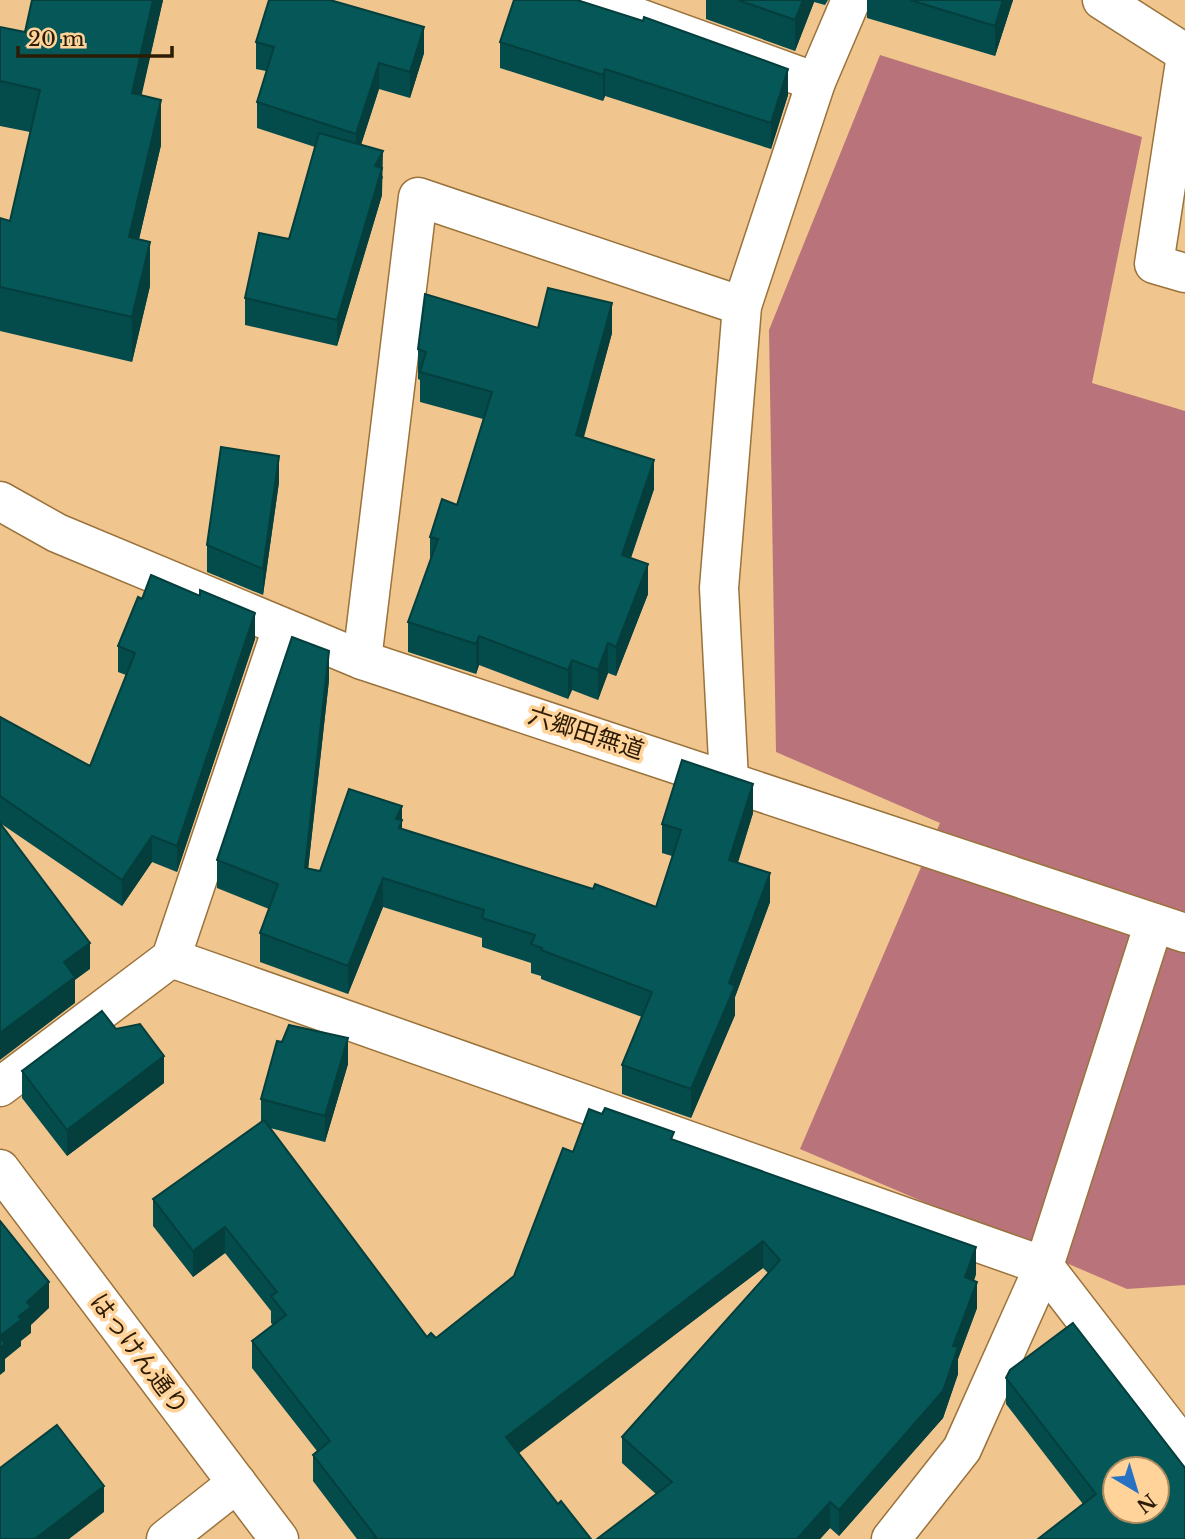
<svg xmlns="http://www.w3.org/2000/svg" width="1185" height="1539" viewBox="0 0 1185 1539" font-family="'Libre Baskerville','Noto Sans JP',serif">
<rect width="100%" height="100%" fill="#f1c68e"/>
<polygon fill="#b8747a" points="880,55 1142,137 1092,383 1185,411 1185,1285 1127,1289 800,1149 940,823 776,752 769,330"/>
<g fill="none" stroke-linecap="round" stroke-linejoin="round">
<defs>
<g id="minor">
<polyline points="589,0 816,82"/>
<polyline points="1102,0 1185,53"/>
<polyline points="1185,62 1154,264 1185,273"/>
<polyline points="0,501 57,533 362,660 1185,933"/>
<polyline points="362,660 418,197 742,306"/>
<polyline points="729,780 719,588 742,306 816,82 851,0"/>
<polyline points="171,958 1044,1266 1185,1449"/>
<polyline points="0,1087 171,958 282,628"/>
<polyline points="0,1169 279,1539"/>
<polyline points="166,1539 237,1483"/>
<polyline points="891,1539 962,1449 1044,1266 1154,923"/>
</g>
</defs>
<use href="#minor" stroke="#9a723b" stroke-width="41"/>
<use href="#minor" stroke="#fff" stroke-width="38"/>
</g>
<g fill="#044c4b">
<polygon points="32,0 163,0 141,95 161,145 139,239 150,286 132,362 0,331 0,218 10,221 30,132 0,126 0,27 25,32"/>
<polygon points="706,0 828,0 825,5 814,2 795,51 706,19"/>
<polygon points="867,0 1013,0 995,56 867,18"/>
<polygon points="256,42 424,53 410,98 379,89 361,145 383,177 382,180 382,195 337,346 245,325 245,298 289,239 315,147 257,128 257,102 266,71 256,69"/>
<polygon points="500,42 788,95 771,149 605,96 603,101 500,68"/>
<polygon points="538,328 612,333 584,437 654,489 631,558 648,594 616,676 608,673 598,700 572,690 568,699 479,665 476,674 408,652 408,622 430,561 430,537 457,505 483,419 420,402 420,380 418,379 418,349"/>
<polygon points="279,482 263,595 207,572 207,545"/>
<polygon points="255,639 177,872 152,862 122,906 0,823 0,717 90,766 126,675 118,672 118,646"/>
<polygon points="329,680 308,869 320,871 402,806 402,829 593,889 656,907 672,856 662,853 662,824 753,813 738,863 770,902 735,997 735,1015 691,1118 622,1094 622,1065 642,1017 541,979 541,976 531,973 531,963 482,947 482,938 383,907 348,994 260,962 260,933 269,909 217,888 217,860"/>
<polygon points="116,1029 164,1083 67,1156 22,1098 22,1071"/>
<polygon points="348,1064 325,1142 270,1128 427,1337 436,1338 514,1276 573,1152 674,1140 976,1274 974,1281 977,1308 958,1359 958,1374 943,1418 839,1536 830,1528 820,1539 597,1539 656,1494 622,1463 622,1437 768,1273 763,1268 518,1453 558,1504 591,1539 357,1539 313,1481 313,1455 317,1451 252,1368 252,1341 273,1325 271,1323 271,1311 225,1253 193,1277 153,1226 153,1199 261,1122 261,1099"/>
<polygon points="1006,1378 1185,1468 1083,1504 1006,1404"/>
</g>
<g fill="#043e3d">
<polygon points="153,0 163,0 132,138 132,93"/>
<polygon points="803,0 814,0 814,2 795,51 795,20"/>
<polygon points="1003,0 1013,0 995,56 995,26"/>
<polygon points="424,27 424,53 410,98 410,72"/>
<polygon points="379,63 379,89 356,160 356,134"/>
<polygon points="605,69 605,96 603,101 603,75"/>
<polygon points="788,69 788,95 771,149 771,123"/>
<polygon points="161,100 161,145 129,282 129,237"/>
<polygon points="383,151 382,195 337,346 337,320 375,166"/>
<polygon points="150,242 150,286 132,362 132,317"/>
<polygon points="612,303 612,333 576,464 576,435"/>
<polygon points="279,456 279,482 263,595 263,569"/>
<polygon points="654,460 654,489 622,584 622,555"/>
<polygon points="648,564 648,594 616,676 616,647"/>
<polygon points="255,613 255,639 177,872 177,846"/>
<polygon points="479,636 479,665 476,674 476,644"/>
<polygon points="608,643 608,673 598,700 598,670"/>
<polygon points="329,651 329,680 305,897 305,868"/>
<polygon points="572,660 572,690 568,699 568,670"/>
<polygon points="753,784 753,813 729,889 729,860"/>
<polygon points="402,806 402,849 396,819"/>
<polygon points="152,836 152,862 122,906 122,880"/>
<polygon points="770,873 770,902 735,997 735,1015 691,1118 691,1089"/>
<polygon points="383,878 383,907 348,994 348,966"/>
<polygon points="90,943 90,969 75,980 75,1003 0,1060 0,1033 64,962"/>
<polygon points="348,1038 348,1064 325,1142 325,1116"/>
<polygon points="164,1056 164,1083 67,1156 67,1130"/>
<polygon points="225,1227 225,1253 193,1277 193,1251"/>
<polygon points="763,1241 763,1268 506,1463 506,1437"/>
<polygon points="976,1247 976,1274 965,1304 965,1277"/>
<polygon points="49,1282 49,1308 31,1325 31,1333 21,1341 21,1346 5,1359 5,1371 0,1375 0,1336 19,1316 27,1302"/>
<polygon points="977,1282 977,1308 958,1359 958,1374 943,1418 839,1536 839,1510 953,1346"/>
<polygon points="104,1486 104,1512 69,1539 35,1539"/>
<polygon points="830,1502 830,1528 820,1539 797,1539"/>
</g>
<g fill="#055857" stroke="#043e3d" stroke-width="2" fill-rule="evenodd">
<polygon points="32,0 153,0 132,93 161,100 129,237 150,242 132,317 0,287 0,218 10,221 40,90 0,81 0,27 25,32"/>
<polygon points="269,0 330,0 424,27 410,72 379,63 356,134 257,102 274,47 256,42"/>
<polygon points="514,0 577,0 643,21 644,17 788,69 771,123 605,69 603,75 500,42"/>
<polygon points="738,0 803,0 795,20"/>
<polygon points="910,0 1003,0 995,26"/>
<polygon points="319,133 383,151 375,166 382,168 337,320 245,298 259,233 289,239"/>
<polygon points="548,288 612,303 576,435 654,460 622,555 648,564 616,647 608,643 598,670 572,660 568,670 479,636 476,644 408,622 438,539 430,537 442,499 457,505 492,392 420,372 426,352 418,349 425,294 538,328"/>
<polygon points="221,447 279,456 263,569 207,545"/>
<polygon points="151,575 200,596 200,590 255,613 177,846 152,836 122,880 0,796 0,717 90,766 135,653 118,646 138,597 142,599"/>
<polygon points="292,637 329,651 305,868 320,871 349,789 402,806 396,819 402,820 399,828 593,889 595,884 656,907 681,830 662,824 682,760 753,784 729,860 770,873 729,983 735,986 691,1089 622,1065 652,992 541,950 542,948 531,944 535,935 482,918 484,910 383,878 348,966 260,933 278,884 217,860"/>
<polygon points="0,823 90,943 64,962 75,977 0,1033"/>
<polygon points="102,1011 116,1029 140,1024 164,1056 67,1130 22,1071"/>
<polygon points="289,1025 348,1038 325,1116 261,1099 277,1041 282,1042"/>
<polygon points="605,1108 674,1132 671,1139 976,1247 965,1277 977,1282 953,1346 958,1347 943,1391 839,1510 830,1502 797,1539 597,1539 672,1482 622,1437 780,1260 763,1241 506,1437 558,1504 561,1501 591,1539 373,1539 376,1537 313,1455 330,1441 252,1341 286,1315 271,1296 277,1292 225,1227 193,1251 153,1199 264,1120 427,1337 431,1333 436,1338 514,1276 563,1148 573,1152 589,1109 602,1114"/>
<polygon points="0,1221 49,1282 27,1302 31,1307 19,1316 21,1320 0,1336"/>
<path d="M1073,1323L1185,1468V1539H1038L1096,1494L1006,1378L1010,1370ZM1115,1469H1157V1511H1115Z"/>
<polygon points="0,1338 5,1344 0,1348"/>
<polygon points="57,1425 104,1486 35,1539 0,1539 0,1468"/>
</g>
<g text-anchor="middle" stroke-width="7" stroke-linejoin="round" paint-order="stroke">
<g font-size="24" fill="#2c1c05" stroke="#ffd39a">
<text transform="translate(586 733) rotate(18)" y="8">六郷田無道</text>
<text transform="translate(139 1354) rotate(53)" y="8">はっけん通り</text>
</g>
</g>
<g transform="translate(1136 1490) rotate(142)"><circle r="33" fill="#ffd39a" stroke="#ab8a5e" stroke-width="2"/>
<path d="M0-5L12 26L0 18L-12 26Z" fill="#2772c2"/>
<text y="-10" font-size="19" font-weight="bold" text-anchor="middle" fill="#2c1c05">N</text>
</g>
<path d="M18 46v10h154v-10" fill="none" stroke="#2c1c05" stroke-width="3.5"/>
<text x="28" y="46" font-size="21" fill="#2c1c05" stroke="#ffd39a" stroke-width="5" paint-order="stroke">20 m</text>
</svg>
